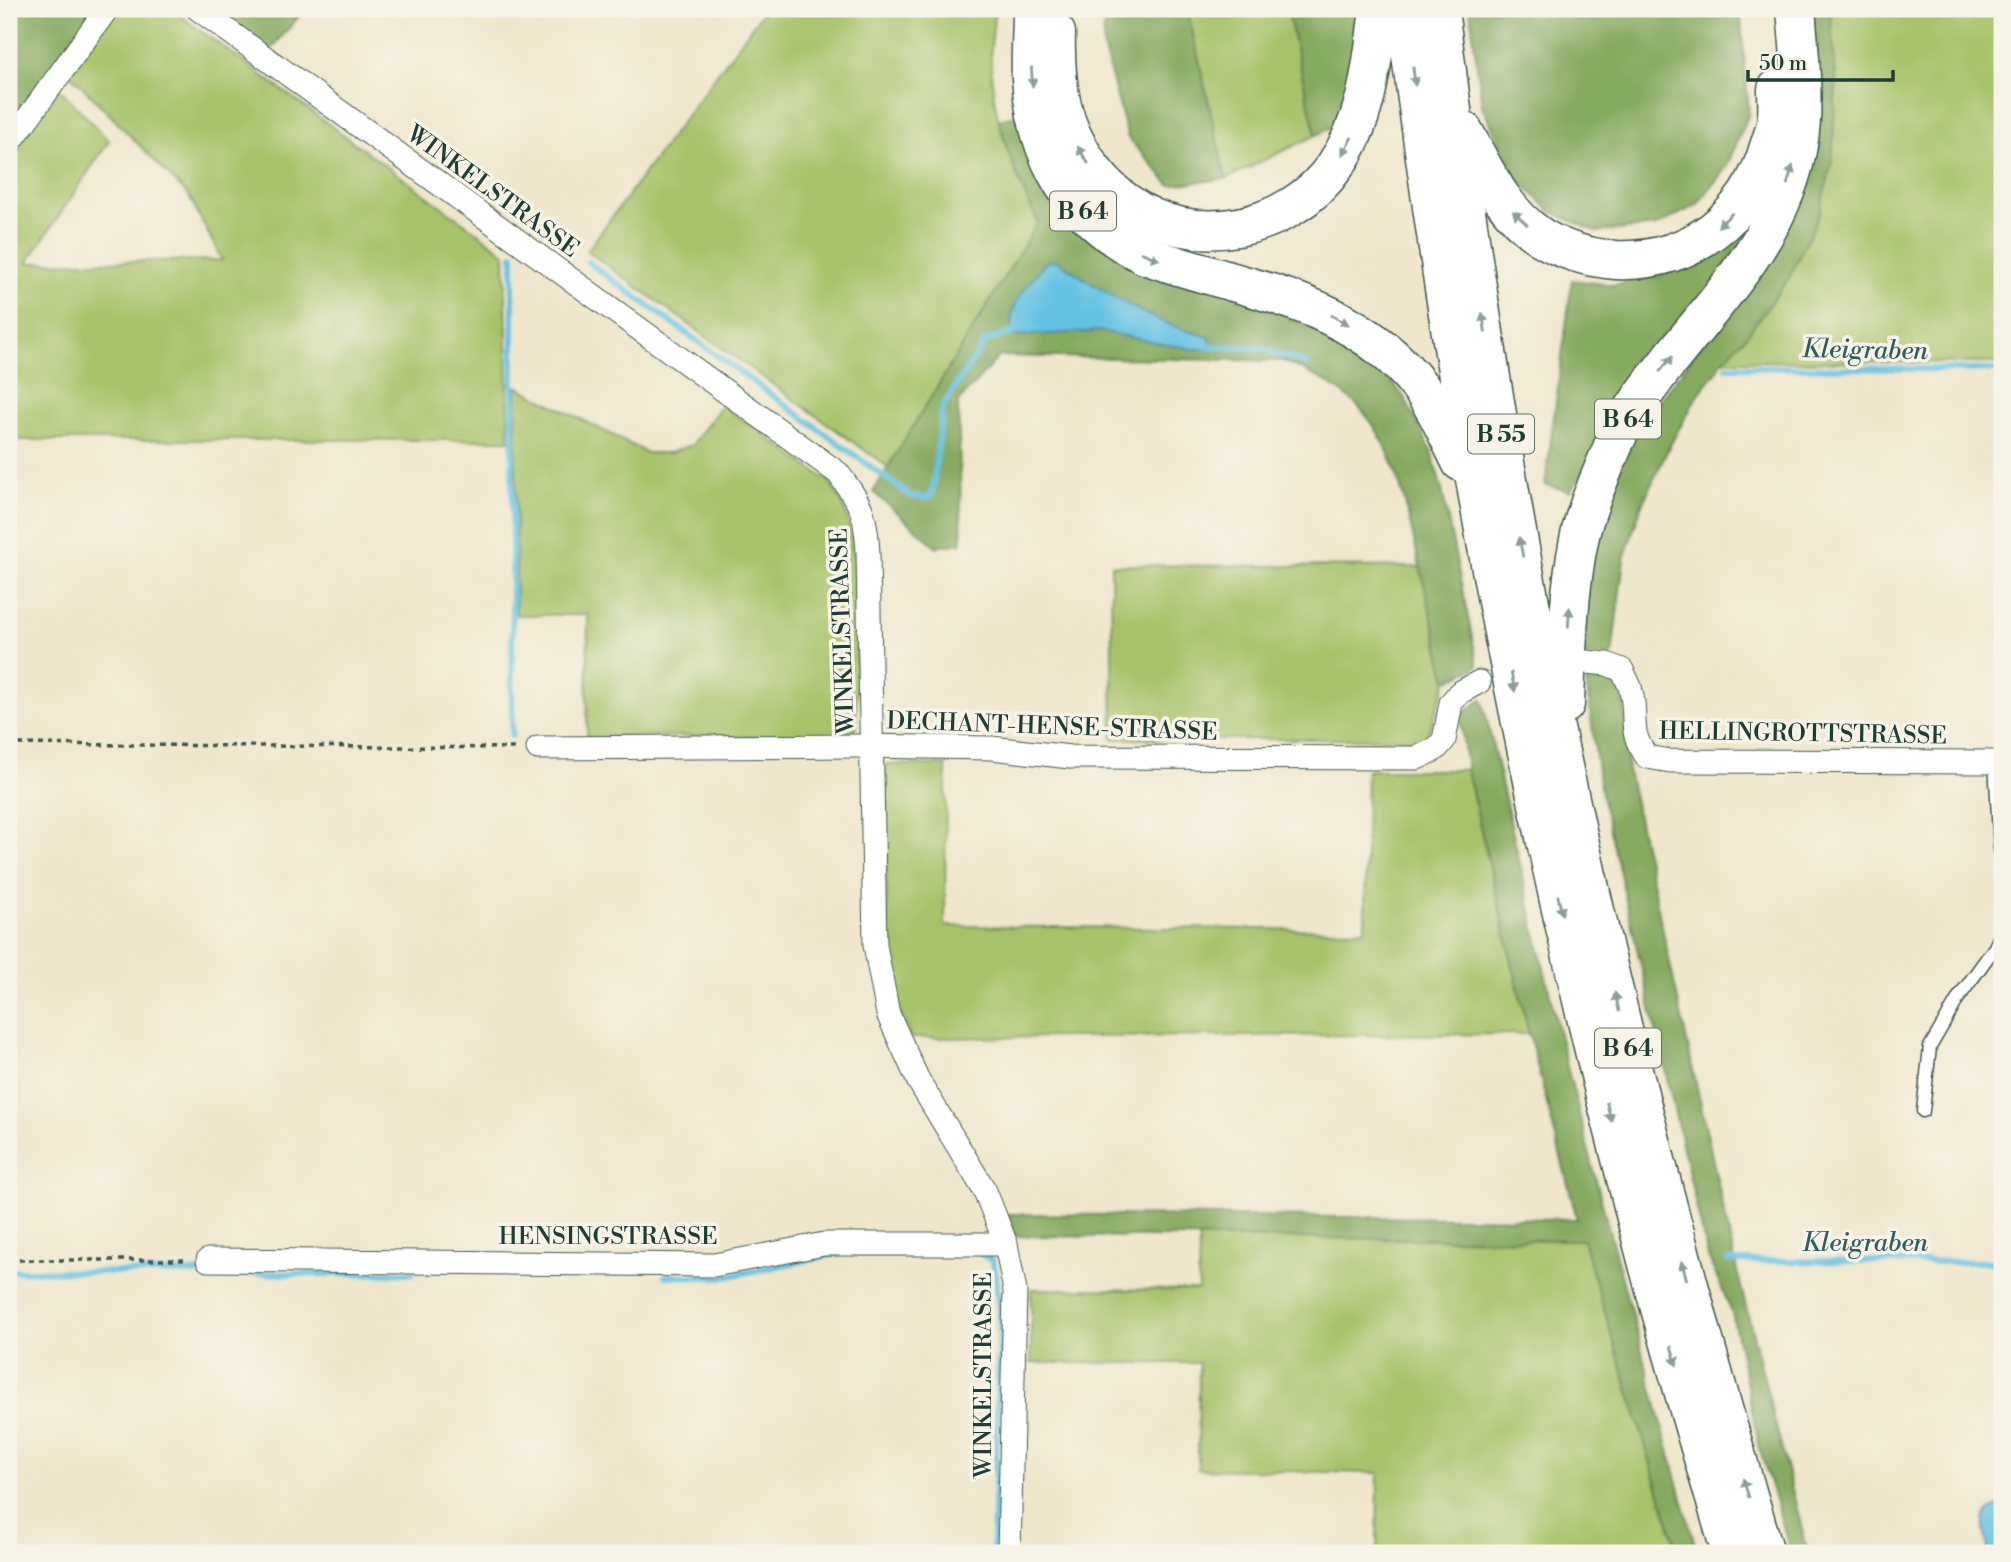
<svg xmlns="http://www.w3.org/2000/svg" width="2011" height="1562" viewBox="0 0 2011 1562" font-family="'Libre Bodoni',serif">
<rect width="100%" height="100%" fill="#f7f3e8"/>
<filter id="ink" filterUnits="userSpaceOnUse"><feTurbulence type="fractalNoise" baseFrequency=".0143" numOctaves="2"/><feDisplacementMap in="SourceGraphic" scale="14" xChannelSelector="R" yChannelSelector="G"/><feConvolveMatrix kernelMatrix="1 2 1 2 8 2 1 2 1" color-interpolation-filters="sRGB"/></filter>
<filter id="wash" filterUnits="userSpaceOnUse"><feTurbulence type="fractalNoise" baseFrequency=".00686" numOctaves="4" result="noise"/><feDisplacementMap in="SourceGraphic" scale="28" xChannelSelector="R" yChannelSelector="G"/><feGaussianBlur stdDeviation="1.57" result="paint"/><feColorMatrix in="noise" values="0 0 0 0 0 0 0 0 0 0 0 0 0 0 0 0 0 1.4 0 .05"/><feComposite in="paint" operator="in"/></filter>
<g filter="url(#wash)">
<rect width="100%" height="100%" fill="#efe6cb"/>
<g fill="#a7c36a" stroke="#63804f" stroke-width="2">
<polygon points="117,9 171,9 505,253 509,440 9,440 9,157 59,88 109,141 27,263 222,260 189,196 69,73"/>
<path d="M765,9H995C994,21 992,34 991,46C988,108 1011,168 1039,222L888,467L587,251Z"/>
<polygon points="1187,9 1287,9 1316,135 1226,179"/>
<polygon points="1830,9 2002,9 2002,363 1722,361 1747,335 1832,160 1836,79"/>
<polygon points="516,386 647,453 670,453 692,445 722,405 830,482 845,509 855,556 857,726 847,737 587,736 588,615 516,615"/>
<polygon points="1111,565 1420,567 1447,681 1426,739 1113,739"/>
<polygon points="886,764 946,765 945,926 1365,930 1367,770 1467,770 1529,1034 911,1038 900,1013 887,944"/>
<polygon points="1199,1237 1583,1240 1678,1553 1377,1553 1378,1473 1198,1469 1199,1363 1031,1363 1031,1289 1198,1290"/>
</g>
<g fill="#85a95e" stroke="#527349" stroke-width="2">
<polygon points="9,9 94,9 9,124"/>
<polygon points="214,9 305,9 271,50"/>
<polygon points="1105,9 1187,9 1226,179 1170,185 1128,138 1103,46"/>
<path d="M1287,9H1359C1361,37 1352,101 1335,123C1331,129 1322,132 1316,135Z"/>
<polygon points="1470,9 1740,9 1749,114 1726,168 1697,205 1656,226 1597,232 1550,211 1516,177 1482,106"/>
<polygon points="1809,9 1830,9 1836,79 1832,161 1819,215 1790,276 1747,335 1722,361 1718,370 1698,395 1671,443 1642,504 1624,559 1612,655 1583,656 1593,539 1631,438 1737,298"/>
<path d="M1020,114L1039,177L1296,321L1350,348L1370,362L1391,381L1404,397L1431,450L1442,490L1478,666L1447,681C1438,643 1429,605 1420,567C1406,508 1397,438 1348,397C1328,380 1307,372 1283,361L999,356L958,402L962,543L937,547L873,492L1038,222C1021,189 1008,156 999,120Z"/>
<polygon points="1775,193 1570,491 1545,485 1572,280 1613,285 1666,274 1714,249"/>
<polygon points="1585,672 1613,680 1624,693 1628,771 1737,1271 1808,1553 1791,1553 1760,1450 1732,1312 1708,1257 1600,787"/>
<polygon points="1482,699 1563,1051 1611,1238 1697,1553 1678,1553 1583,1240 1014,1236 1007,1214 1577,1219 1529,1034 1467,770 1460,716"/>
</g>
<g fill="#65c2e3" stroke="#42808c" stroke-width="2">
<path d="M1057,260C1102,291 1155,325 1210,337L1211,349H1193L1163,344L1100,331L1016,336C999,313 1032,280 1046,262Z"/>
<path d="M2002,1505V1553H1989C1985,1532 1975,1511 2002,1505Z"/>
</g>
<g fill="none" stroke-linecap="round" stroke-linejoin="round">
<g stroke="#65c2e3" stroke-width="6">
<polyline points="588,262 911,496 927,498 932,494 943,406 985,342 1019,330"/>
<polyline points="1203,346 1260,348 1307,364"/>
<polyline points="1727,367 2002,370"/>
<polyline points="512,735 513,255"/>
<polyline points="981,1254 992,1260 996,1275 1000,1321 993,1553"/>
<polyline points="1728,1261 2002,1262"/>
<polyline points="9,1271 314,1274 413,1273"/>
<polyline points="665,1276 724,1277 837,1254"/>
</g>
</g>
</g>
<g filter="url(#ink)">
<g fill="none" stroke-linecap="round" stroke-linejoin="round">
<defs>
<g id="service">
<polyline points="1995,762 2002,888"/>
<polyline points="1923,1111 1930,1047 1959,997 1995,947 2002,931"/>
</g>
<g id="minor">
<path d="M198,9L838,473C862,506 866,512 868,553L875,945L888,1014L918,1080L985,1191L1006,1244L1015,1291L1009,1553"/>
<polyline points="9,144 107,9"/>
<path d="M1587,662L1607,664L1622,670C1625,677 1630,684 1631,691C1638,720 1627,729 1647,757L1670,761L2002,762"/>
<polyline points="538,748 861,746 992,748 1070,757 1417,758 1436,749 1444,740 1451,703 1459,693 1479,682"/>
<polyline points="208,1260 714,1265 824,1244 1006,1244"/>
</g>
<g id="trunk">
<path d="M1032,9C1032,32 1030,56 1031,79C1037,158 1072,220 1145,255C1243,291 1351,297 1420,387C1437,409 1448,436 1461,462"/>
<path d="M1405,9C1434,234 1468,460 1513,683C1547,854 1586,1025 1630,1194C1660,1315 1696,1434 1731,1553"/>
<path d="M1439,9C1467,232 1500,455 1544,675C1604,971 1679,1264 1765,1553"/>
<path d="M1056,33C1055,69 1058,111 1076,143C1088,166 1105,188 1127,203C1192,251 1290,231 1335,166C1368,119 1372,64 1379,9"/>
<path d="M1463,130C1484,168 1503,213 1541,237C1564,251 1588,258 1616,260C1690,263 1749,217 1769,147C1772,137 1777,126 1777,116C1778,107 1777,98 1777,89"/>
<path d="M1565,704C1567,650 1568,594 1579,540C1584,515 1595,489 1605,465C1610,454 1614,442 1620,431C1680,326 1793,251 1801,120C1803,83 1799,45 1796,9"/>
</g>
</defs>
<use href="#service" stroke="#3e564b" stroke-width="15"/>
<use href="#minor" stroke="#3e564b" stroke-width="25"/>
<use href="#trunk" stroke="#3e564b" stroke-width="41"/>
<g stroke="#3e564b" stroke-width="3.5" stroke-dasharray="5 5" stroke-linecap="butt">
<polyline points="9,744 518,748"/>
<polyline points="9,1260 189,1260"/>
</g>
<use href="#service" stroke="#fff" stroke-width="12"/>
<use href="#minor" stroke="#fff" stroke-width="23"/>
<use href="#trunk" stroke="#fff" stroke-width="38"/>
</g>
<defs><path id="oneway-solid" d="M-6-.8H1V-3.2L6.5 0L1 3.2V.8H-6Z" transform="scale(1.75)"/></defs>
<g fill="#8f9e9a">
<use href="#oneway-solid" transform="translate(1414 76) rotate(83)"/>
<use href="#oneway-solid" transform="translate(1032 77) rotate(87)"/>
<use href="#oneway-solid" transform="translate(1347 146) rotate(119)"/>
<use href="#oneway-solid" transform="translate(1083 155) rotate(-122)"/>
<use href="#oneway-solid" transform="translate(1790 175) rotate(-74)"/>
<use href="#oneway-solid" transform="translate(1520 218) rotate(-137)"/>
<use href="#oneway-solid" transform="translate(1725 220) rotate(136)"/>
<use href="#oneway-solid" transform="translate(1150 256) rotate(22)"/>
<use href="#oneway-solid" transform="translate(1340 320) rotate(28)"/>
<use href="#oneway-solid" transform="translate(1484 323) rotate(-99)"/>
<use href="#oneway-solid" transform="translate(1666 364) rotate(-50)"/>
<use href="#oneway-solid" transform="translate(1521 547) rotate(-100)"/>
<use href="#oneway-solid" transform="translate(1569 617) rotate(-86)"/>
<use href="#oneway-solid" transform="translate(1513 682) rotate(79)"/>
<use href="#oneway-solid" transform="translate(1560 905) rotate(77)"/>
<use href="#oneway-solid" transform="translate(1617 1002) rotate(-103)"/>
<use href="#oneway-solid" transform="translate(1609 1112) rotate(76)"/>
<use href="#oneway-solid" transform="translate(1684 1270) rotate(-105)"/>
<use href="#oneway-solid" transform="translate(1674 1356) rotate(74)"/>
<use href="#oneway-solid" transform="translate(1746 1488) rotate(-107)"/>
</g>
</g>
<g text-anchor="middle" stroke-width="7" stroke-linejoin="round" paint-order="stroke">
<g fill="#f7f3e8" stroke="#60746a" stroke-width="2">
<rect x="1050" y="191.5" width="66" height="39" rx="5"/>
<rect x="1595" y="399.5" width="66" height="39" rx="5"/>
<rect x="1468" y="414.5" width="66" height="39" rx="5"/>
<rect x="1595" y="1028.5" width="66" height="39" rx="5"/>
</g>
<g font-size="23" font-weight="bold" fill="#1f3d34">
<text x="1083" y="219">B 64</text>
<text x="1628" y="427">B 64</text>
<text x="1501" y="442">B 55</text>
<text x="1628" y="1056">B 64</text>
</g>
<g font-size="24" fill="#1f3d34" stroke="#f7f3e8">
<text transform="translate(493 191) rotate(36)" y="8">WINKELSTRASSE</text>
<text transform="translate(842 631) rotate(-92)" y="8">WINKELSTRASSE</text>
<text transform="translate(1052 726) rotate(2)" y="8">DECHANT-HENSE-STRASSE</text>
<text transform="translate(1803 733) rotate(1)" y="8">HELLINGROTTSTRASSE</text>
<text x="608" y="1244">HENSINGSTRASSE</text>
<text transform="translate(983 1375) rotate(-90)" y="8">WINKELSTRASSE</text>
</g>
<g font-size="26" font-style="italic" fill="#305e60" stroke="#f7f3e8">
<text transform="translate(1865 349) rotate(1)" y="9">Kleigraben</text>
<text x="1865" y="1251">Kleigraben</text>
</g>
</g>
<rect width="2011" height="1562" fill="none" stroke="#f7f3e8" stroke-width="35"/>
<path d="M1748 70v10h145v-10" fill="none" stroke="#1f3d34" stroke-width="3.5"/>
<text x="1759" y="70" font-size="21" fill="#1f3d34" stroke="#f7f3e8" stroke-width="5" paint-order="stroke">50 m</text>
</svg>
